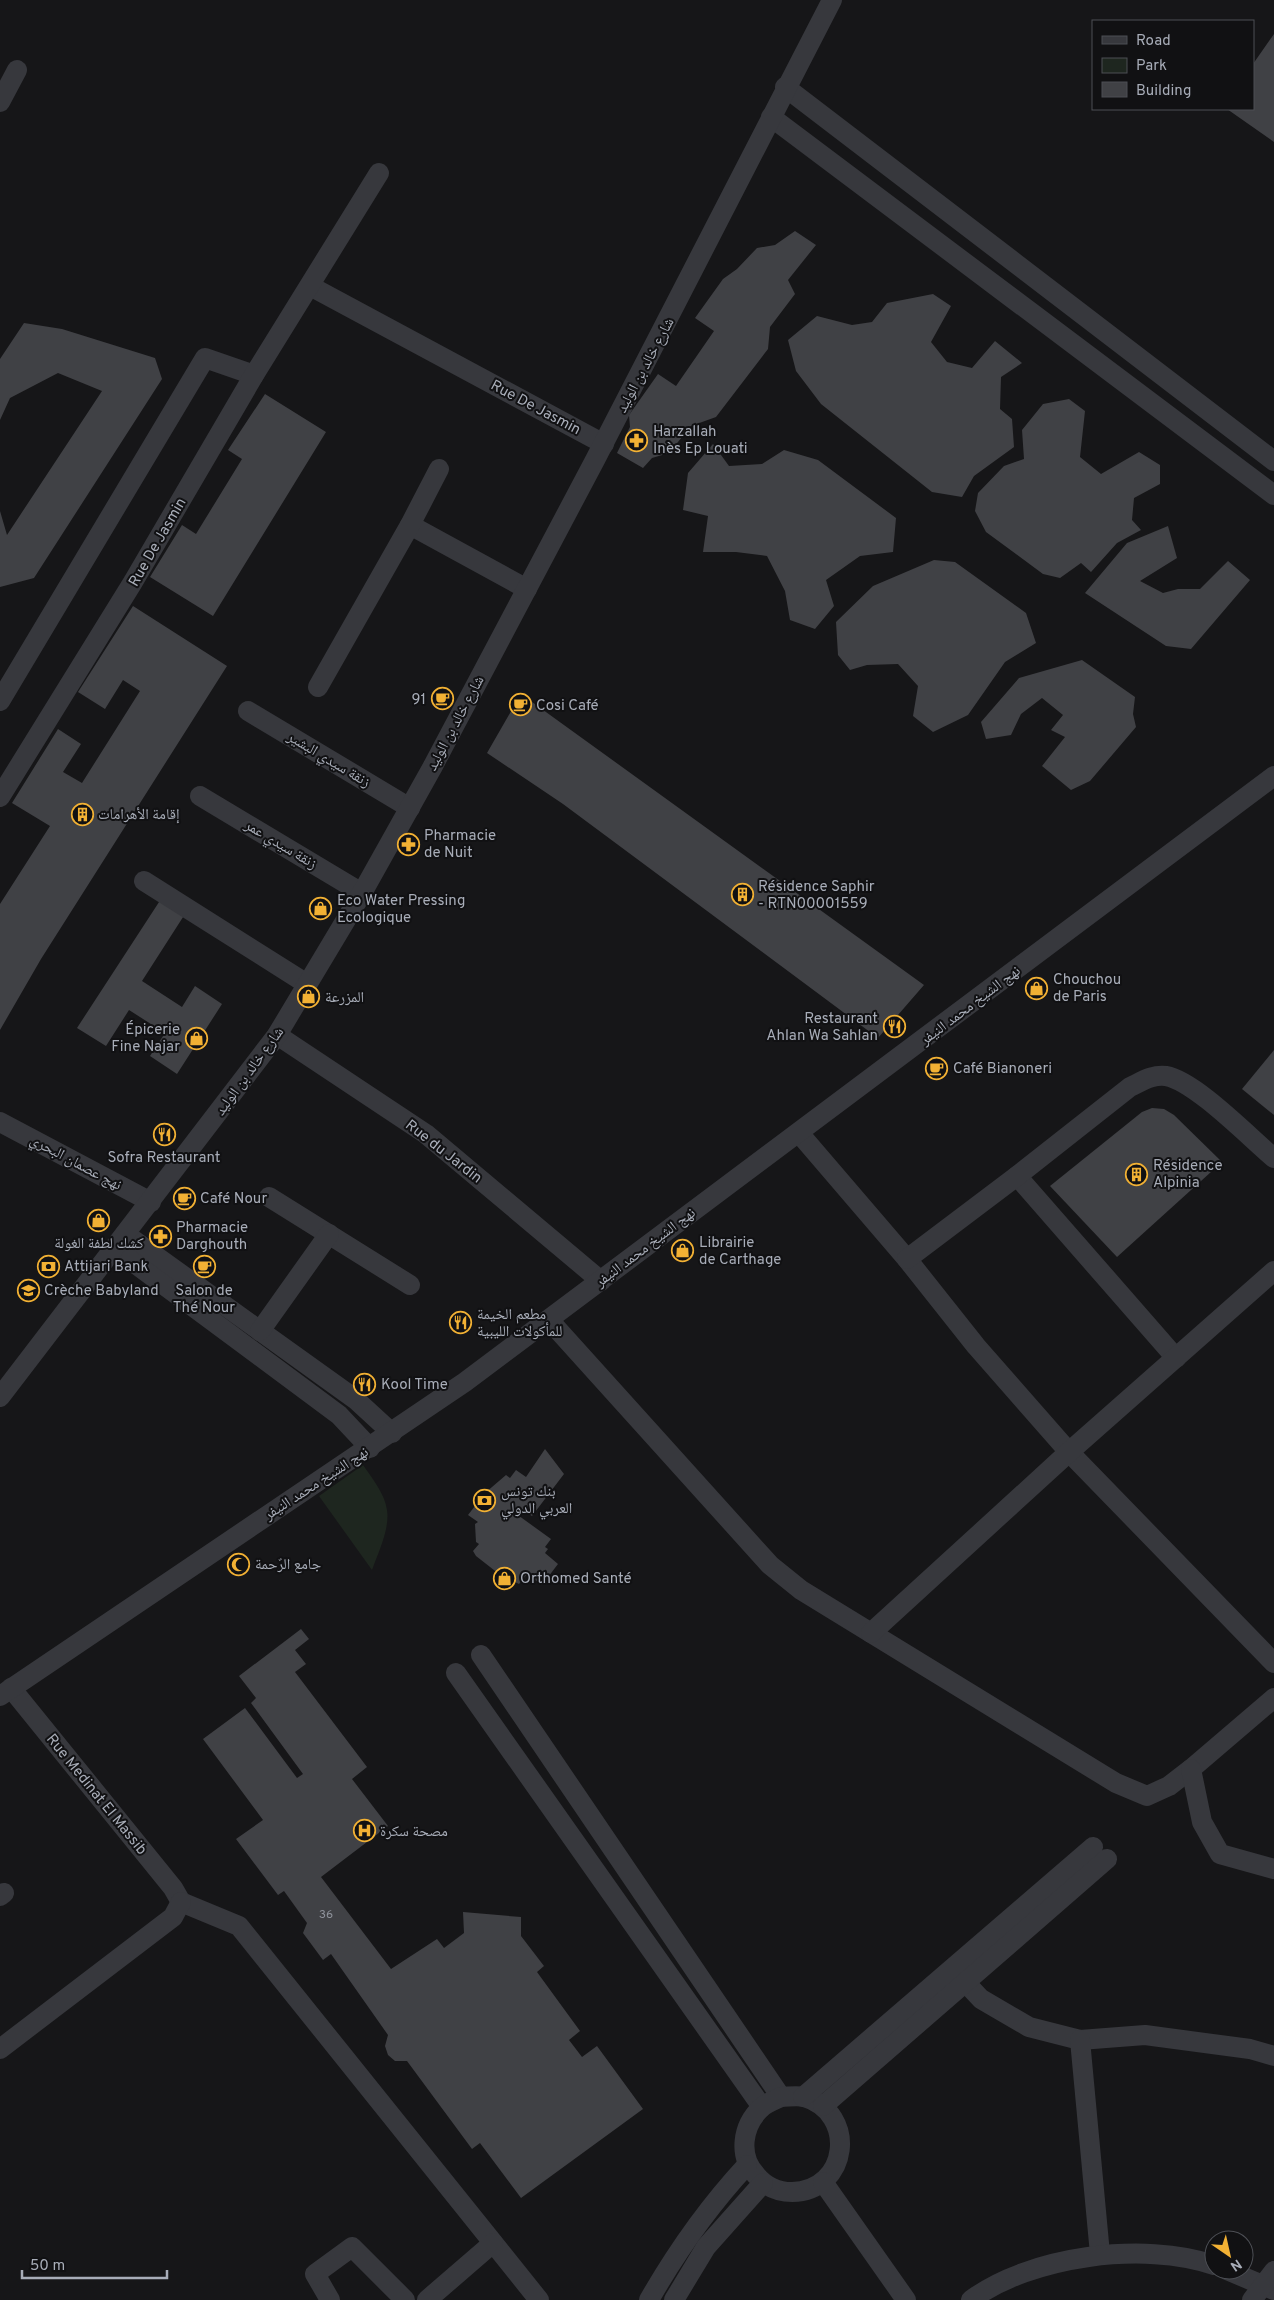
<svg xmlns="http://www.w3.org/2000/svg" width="1274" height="2300" viewBox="0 0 1274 2300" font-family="Overpass,'Noto Naskh Arabic',sans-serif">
<rect width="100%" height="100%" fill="#161618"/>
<path fill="#1e261f" d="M363,1465C372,1478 385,1494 387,1510C390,1529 378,1553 372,1570L319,1496Z"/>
<g fill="#404145">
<polygon points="1274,34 1274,142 1227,109 1253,109 1253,64"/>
<polygon points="795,231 816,245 788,280 795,294 770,327 768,349 716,417 691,426 669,453 652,458 643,468 617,453 630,427 629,415 658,374 676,386 714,331 695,318 723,279 737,269 757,248 775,245"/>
<polygon points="933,294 951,306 931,342 947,362 972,368 995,341 1022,363 1001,377 1000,409 1012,419 1014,447 974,476 962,497 932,492 821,404 796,371 788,340 817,316 852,325 872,322 887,303"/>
<polygon points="24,323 62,329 155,358 162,379 34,578 0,587 0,511 7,535 102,391 58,373 10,398 0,420 0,359"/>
<polygon points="265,394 326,432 213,616 150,577 182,525 196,534 242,459 228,450"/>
<polygon points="1069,399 1085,411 1080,457 1101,474 1139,452 1160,465 1160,484 1134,498 1132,520 1141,530 1117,543 1091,572 1081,563 1060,578 1043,574 986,532 975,511 978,493 1004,466 1024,459 1022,430 1043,404"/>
<polygon points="713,444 729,466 762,464 784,450 818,460 896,518 893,552 860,556 826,580 834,606 815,629 790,620 785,591 767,556 736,552 703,552 708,516 683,510 688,473"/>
<polygon points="1168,526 1177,558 1140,581 1163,593 1178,589 1200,589 1228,561 1250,580 1191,649 1166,646 1085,593 1127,543"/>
<polygon points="934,560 955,562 1026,613 1036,643 1005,662 968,715 933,732 913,716 918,686 898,664 867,665 850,670 838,655 836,622 873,586"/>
<polygon points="133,606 227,666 41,959 0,1030 0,904 50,826 12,803 58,729 81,744 63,772 82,783 140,691 123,680 105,709 78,692"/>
<polygon points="1082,660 1135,697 1133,714 1136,727 1090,781 1071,790 1042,766 1065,737 1051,730 1063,715 1042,698 1021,714 1011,735 986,739 981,722 1019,678"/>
<polygon points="521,694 924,985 878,1038 563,804 487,753"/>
<polygon points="161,899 185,914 142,981 182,1007 195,986 222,1004 177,1074 150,1056 165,1033 129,1010 106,1046 77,1028"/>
<polygon points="1274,1050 1274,1115 1242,1089"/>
<polygon points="1152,1108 1164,1109 1174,1115 1222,1162 1117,1257 1050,1186 1142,1112"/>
<polygon points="545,1449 564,1474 532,1516 519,1508 515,1513 551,1539 545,1547 548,1549 545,1553 558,1564 542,1585 527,1574 519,1584 499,1574 476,1556 473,1551 479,1544 476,1542 475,1524 478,1522 468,1515 485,1493 506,1475 510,1478 516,1470 526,1477"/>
<polygon points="301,1629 309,1639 295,1650 306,1664 295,1672 367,1767 352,1779 388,1826 321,1877 391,1969 437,1939 444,1948 464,1933 463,1912 521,1917 521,1936 544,1966 537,1972 580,2031 569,2040 582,2057 597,2046 643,2109 521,2198 480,2143 472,2149 407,2061 395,2061 388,2055 385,2046 388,2035 331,1954 323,1960 303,1933 307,1923 284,1891 278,1895 236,1839 263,1820 203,1739 245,1708 297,1778 303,1774 251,1703 256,1698 239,1676"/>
</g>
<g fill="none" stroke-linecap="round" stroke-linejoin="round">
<g stroke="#37383d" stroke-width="20">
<polyline points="785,87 1274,461"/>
<polyline points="0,102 17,70"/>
<polyline points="771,117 1274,495"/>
<polyline points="310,286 604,444"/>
<polyline points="410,525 527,589"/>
<polyline points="318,687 410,525 439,469"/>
<polyline points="0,701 205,358 254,375"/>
<polyline points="248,711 410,808"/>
<polyline points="200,796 362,893"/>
<polyline points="0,797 133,582 254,375 379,173"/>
<polyline points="144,881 307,984"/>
<polyline points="277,1035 426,1134 601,1281"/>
<polyline points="0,1122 151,1202"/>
<polyline points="799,1133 907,1259 976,1346 1069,1452 1274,1663"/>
<polyline points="1017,1176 1176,1358"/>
<polyline points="269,1197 410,1285"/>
<polyline points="125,1234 355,1399 392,1433"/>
<polyline points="114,1248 339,1415 370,1448"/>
<path d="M907,1259L1017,1176L1130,1087C1141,1082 1153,1074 1166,1076C1195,1081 1250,1138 1274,1158"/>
<polyline points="549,1320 770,1565 801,1590 1116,1783 1147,1796 1169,1786 1191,1769 1274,1698"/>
<polyline points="260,1331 329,1234"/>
<polyline points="0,1397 277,1035 362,893 433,766 595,460 832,0"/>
<polyline points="871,1633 1069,1452 1274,1271"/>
<polyline points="481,1655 781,2097"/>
<polyline points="456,1673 762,2107"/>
<polyline points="11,1688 173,1888 181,1902"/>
<polyline points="0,1696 465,1382 1274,776"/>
<polyline points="1191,1769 1202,1822 1220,1854 1274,1869"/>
<polyline points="0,1896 4,1893"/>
<polyline points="181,1902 239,1926 539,2300"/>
<polyline points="965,1982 981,1999 1029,2027 1080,2040 1145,2035 1250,2049 1274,2056"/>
<polyline points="1080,2040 1100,2254"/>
<polyline points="0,2049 173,1917 181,1902"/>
<path d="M781,2097C788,2097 797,2095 804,2097C858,2113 849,2191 792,2192C778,2192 765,2186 756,2175C738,2156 742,2126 761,2108C766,2103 775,2100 781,2097Z"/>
<polyline points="803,2097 1093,1847"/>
<polyline points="823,2106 1107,1859"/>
<polyline points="823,2182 906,2300"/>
<polyline points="1227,2270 1274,2290"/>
<polyline points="330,2300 315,2274 352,2247 405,2300"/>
<polyline points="427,2300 493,2243"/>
<path d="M649,2300C677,2251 709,2206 747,2165"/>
<polyline points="674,2300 706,2247 763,2183"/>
<path d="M971,2300C1030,2256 1144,2241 1214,2265"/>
<polyline points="1252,2300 1274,2271"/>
</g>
</g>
<defs>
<symbol id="pharmacy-ring" viewBox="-11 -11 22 22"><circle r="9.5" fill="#111113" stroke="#f2b134" stroke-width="1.5"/><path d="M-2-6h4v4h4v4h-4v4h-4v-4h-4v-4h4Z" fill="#f2b134"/></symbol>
<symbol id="cafe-ring" viewBox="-11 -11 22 22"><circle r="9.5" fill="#111113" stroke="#f2b134" stroke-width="1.5"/><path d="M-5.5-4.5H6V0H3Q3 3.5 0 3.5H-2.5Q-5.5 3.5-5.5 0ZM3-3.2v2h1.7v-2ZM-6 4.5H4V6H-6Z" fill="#f2b134"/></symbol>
<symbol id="building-ring" viewBox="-11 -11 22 22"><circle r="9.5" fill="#111113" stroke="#f2b134" stroke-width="1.5"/><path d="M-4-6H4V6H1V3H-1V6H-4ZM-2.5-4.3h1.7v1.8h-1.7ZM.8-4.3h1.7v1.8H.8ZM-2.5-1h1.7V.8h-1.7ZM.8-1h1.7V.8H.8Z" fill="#f2b134"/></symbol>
<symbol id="shop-ring" viewBox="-11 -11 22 22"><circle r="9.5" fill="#111113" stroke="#f2b134" stroke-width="1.5"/><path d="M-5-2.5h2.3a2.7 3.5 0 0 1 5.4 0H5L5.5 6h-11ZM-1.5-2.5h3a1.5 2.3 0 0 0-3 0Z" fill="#f2b134"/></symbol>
<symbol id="restaurant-ring" viewBox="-11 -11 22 22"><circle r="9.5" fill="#111113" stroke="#f2b134" stroke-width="1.5"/><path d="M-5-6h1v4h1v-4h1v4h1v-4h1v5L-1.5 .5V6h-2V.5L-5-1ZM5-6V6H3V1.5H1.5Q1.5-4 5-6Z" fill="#f2b134"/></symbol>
<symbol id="bank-ring" viewBox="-11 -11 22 22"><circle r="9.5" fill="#111113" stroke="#f2b134" stroke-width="1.5"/><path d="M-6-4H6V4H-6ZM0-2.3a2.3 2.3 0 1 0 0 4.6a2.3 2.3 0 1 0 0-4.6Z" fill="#f2b134"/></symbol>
<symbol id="school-ring" viewBox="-11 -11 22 22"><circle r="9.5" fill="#111113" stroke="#f2b134" stroke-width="1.5"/><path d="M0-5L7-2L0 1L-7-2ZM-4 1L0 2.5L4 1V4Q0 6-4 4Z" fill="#f2b134"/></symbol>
<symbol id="mosque-ring" viewBox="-11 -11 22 22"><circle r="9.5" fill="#111113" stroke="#f2b134" stroke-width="1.5"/><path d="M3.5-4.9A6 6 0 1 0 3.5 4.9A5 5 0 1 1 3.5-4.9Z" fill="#f2b134"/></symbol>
<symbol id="hospital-ring" viewBox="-11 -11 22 22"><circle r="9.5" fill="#111113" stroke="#f2b134" stroke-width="1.5"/><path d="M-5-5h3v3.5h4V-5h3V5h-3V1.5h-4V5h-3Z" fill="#f2b134"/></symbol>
</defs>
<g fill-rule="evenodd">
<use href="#pharmacy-ring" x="624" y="428" width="25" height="25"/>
<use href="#cafe-ring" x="430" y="686" width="25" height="25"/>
<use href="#cafe-ring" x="508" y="692" width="25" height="25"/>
<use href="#building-ring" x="70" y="802" width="25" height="25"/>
<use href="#pharmacy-ring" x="396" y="832" width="25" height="25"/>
<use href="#building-ring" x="730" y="882" width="25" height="25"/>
<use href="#shop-ring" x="308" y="896" width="25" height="25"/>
<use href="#shop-ring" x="1024" y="976" width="25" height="25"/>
<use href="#shop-ring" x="296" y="984" width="25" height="25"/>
<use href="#restaurant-ring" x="882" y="1014" width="25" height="25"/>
<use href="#shop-ring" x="184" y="1026" width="25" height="25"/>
<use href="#cafe-ring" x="924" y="1056" width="25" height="25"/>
<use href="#restaurant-ring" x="152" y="1122" width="25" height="25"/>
<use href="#building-ring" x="1124" y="1162" width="25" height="25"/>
<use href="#cafe-ring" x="172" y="1186" width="25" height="25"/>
<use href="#shop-ring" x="86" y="1208" width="25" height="25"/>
<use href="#pharmacy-ring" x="148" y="1224" width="25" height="25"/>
<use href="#shop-ring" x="670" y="1238" width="25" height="25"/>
<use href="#bank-ring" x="36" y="1254" width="25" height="25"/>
<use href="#cafe-ring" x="192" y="1254" width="25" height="25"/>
<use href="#school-ring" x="16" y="1278" width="25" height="25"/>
<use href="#restaurant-ring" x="448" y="1310" width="25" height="25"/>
<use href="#restaurant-ring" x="352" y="1372" width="25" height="25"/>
<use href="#bank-ring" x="472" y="1488" width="25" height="25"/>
<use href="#mosque-ring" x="226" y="1552" width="25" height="25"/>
<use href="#shop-ring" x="492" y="1566" width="25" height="25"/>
<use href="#hospital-ring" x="352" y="1818" width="25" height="25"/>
</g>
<g text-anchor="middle" stroke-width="4" stroke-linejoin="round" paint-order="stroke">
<g font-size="12" fill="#8e929b">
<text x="326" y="1918">36</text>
</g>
<g font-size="15" fill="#a8adb8" stroke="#111113">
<text transform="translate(645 365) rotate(-62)" y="5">شارع خالد بن الوليد</text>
<text transform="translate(536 407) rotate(28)" y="5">Rue De Jasmin</text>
<text transform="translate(157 542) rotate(-60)" y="5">Rue De Jasmin</text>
<text transform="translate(455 723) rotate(-62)" y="5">شارع خالد بن الوليد</text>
<text transform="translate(329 759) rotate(31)" y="5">زنقة سيدي البشير</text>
<text transform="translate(281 844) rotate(31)" y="5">زنقة سيدي عمر</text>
<text transform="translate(970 1005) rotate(-37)" y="5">نهج الشيخ محمد النيفر</text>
<text transform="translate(249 1071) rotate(-54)" y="5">شارع خالد بن الوليد</text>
<text transform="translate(444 1151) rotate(38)" y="5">Rue du Jardin</text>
<text transform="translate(76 1162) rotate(28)" y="5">نهج عصمان البحري</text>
<text transform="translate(645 1247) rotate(-37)" y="5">نهج الشيخ محمد النيفر</text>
<text transform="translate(316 1483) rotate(-33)" y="5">نهج الشيخ محمد النيفر</text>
<text transform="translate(97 1794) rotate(51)" y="5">Rue Medinat El Massib</text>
</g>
<g font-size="15" fill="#a8adb8" stroke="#111113" text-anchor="start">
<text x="653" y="436">Harzallah<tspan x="653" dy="17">Inès Ep Louati</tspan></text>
<text x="426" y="704" text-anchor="end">91</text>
<text x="536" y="710">Cosi Café</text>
<text x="98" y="819">إقامة الأهرامات</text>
<text x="424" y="840">Pharmacie<tspan x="424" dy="17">de Nuit</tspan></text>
<text x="758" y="891">Résidence Saphir<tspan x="758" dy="17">- RTN00001559</tspan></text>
<text x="337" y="905">Eco Water Pressing<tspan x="337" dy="17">Ecologique</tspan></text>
<text x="1053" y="984">Chouchou<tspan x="1053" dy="17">de Paris</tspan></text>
<text x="325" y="1002">المزرعة</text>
<text x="878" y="1023" text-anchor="end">Restaurant<tspan x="878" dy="17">Ahlan Wa Sahlan</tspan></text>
<text x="180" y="1034" text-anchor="end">Épicerie<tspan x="180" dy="17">Fine Najar</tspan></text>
<text x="953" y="1073">Café Bianoneri</text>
<text x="164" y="1162" text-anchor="middle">Sofra Restaurant</text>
<text x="1153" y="1170">Résidence<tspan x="1153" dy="17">Alpinia</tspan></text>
<text x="200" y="1203">Café Nour</text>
<text x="176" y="1232">Pharmacie<tspan x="176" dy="17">Darghouth</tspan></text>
<text x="699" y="1247">Librairie<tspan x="699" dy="17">de Carthage</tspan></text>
<text x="99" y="1248" text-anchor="middle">كشك لطفة الغولة</text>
<text x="64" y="1271">Attijari Bank</text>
<text x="44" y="1295">Crèche Babyland</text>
<text x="204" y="1295" text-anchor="middle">Salon de<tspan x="204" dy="17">Thé Nour</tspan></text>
<text x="477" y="1319">مطعم الخيمة<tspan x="477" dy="17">للمأكولات الليبية</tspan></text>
<text x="381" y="1389">Kool Time</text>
<text x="501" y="1496">بنك تونس<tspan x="501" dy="17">العربي الدولي</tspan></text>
<text x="255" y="1569">جامع الرٌحمة</text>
<text x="520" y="1583">Orthomed Santé</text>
<text x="380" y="1836">مصحة سكرة</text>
</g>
</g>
<rect x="1092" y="20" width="162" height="90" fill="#111113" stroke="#4d4f55"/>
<rect x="1102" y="36" width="25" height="8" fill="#37383d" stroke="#4d4f55"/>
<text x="1136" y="45" font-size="15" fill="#a8adb8">Road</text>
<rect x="1102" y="58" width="25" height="15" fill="#1e261f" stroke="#4d4f55"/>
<text x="1136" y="70" font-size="15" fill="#a8adb8">Park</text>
<rect x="1102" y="82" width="25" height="15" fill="#404145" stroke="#4d4f55"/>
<text x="1136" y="95" font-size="15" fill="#a8adb8">Building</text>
<g transform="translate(1229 2255) rotate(146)"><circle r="24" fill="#111113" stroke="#4d4f55"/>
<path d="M0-4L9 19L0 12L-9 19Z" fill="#f2b134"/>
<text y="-8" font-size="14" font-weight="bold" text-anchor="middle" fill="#a8adb8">N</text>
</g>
<path d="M22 2270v8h145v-8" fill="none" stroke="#a8adb8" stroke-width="2.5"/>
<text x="30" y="2270" font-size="15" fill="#a8adb8" stroke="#111113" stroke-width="4" paint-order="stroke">50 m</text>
</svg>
